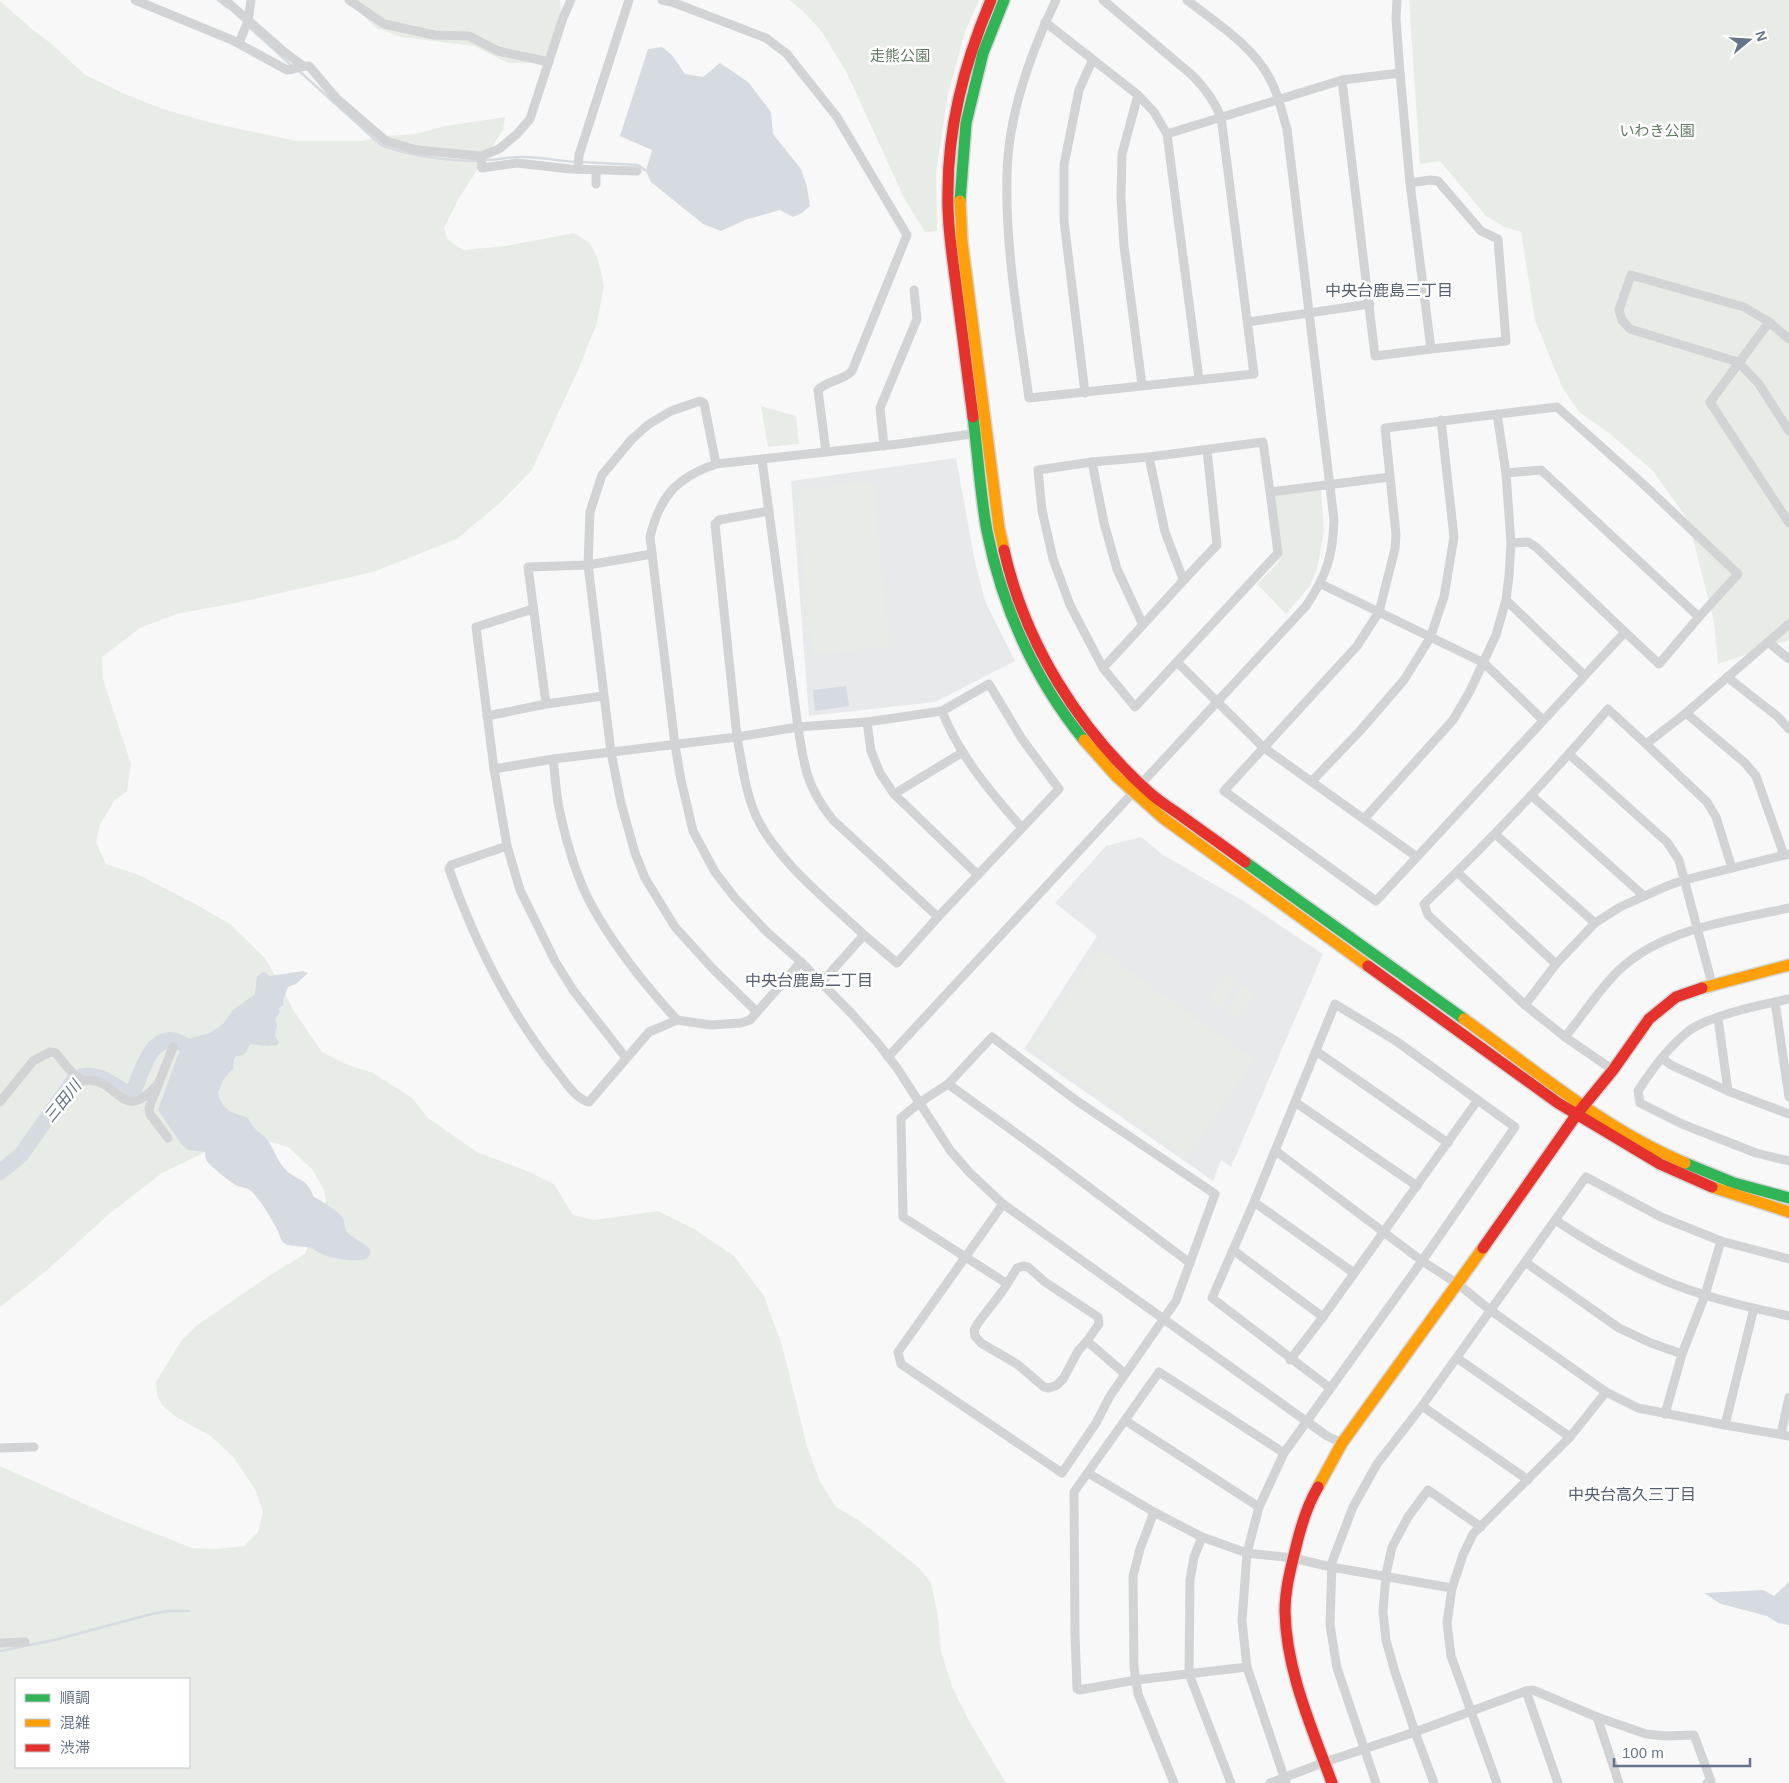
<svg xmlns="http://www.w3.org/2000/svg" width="1789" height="1783" viewBox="0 0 1789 1783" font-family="Arial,'Noto Sans JP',sans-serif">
<rect width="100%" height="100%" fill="#f8f8f8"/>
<g fill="#e8e9ea">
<polygon points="956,458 975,562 985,601 1015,661 935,702 809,716 791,481"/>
<polygon points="1141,837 1163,855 1245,902 1323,954 1231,1167 1221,1160 1213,1181 1024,1049 1097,936 1055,903 1106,846"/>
</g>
<g fill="#e8ece6" fill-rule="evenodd">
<polygon points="347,0 560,0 561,11 548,63 508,63 474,46 401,37 376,28"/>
<polygon points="790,0 979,0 965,32 948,94 936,173 937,231 925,232 904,198 847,73 822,32 804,12"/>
<polygon points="1409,0 1789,0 1789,640 1718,664 1714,622 1688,520 1653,471 1609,433 1579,412 1562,387 1535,320 1521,232 1504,227 1486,216 1440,161 1420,164"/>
<path d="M0,1L33,30L53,45L84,74L127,95L163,109L212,123L296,141H361L384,136L416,134L445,126L505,117L503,130L459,198L444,228L448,240L463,250L506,246L574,233L590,243L598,259L604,286L597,323L578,370L532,470L501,502L457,539L373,572L241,602L176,614L140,628L102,657L103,679L131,764L127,791L114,801L100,825L96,842L106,864L139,875L195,904L230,924L266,959L294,1011L322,1052L348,1065L373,1073L412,1098L428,1118L477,1152L527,1171L554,1184L573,1215L594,1220L658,1211L694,1229L734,1256L764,1296L782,1345L807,1446L820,1482L836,1507L860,1521L893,1547L919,1568L931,1583L938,1617L941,1652L953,1689L972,1726L1006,1783H0V1466L116,1518L192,1548L215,1549L244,1546L258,1532L263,1512L256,1491L234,1458L211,1436L176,1417L162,1405L157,1395L156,1382L181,1341L196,1326L270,1275L305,1254L326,1201L324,1190L312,1169L288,1147L268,1141L218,1146L162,1173L108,1215L45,1272L0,1307ZM16,1679H189V1767H16Z"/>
<polygon points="761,406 796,416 799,444 768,447"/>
<polygon points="873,482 889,647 812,654 796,490"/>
<polygon points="1318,488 1321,490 1324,531 1317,569 1310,586 1286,614 1257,584 1278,563 1282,553 1274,497 1278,493"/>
<polygon points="1100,950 1254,1060 1186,1157 1031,1047"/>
<polygon points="1227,974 1237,981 1219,1007 1209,1000"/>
<polygon points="1244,986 1254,993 1237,1018 1227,1011"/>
</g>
<g fill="#d5dbe0">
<polygon points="662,47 672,55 685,74 703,77 720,63 748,82 771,112 773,134 801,169 807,187 810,206 802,213 793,217 780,210 745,220 721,231 703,224 651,182 646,171 652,150 620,136 648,49"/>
<polygon points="846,686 849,706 815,711 813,690"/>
<path d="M303,971L308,973L296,984L288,987L283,1001L284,1005L279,1008L280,1012L275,1019L277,1025L275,1036L279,1042L277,1045L268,1046L250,1044C246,1052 247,1056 236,1056L234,1059L233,1069L223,1080L218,1093C224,1113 231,1111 248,1118C252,1129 261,1132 268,1141C275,1151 278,1163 287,1171C301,1183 305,1176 314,1197C319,1199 342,1214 343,1218C345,1223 344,1227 347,1232C352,1238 370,1246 370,1250C374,1268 331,1258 324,1255C319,1253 315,1249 310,1248C302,1245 292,1248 284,1243C280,1240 280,1234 277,1229C270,1217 262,1202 252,1192C248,1187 243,1188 238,1186C232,1184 209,1165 206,1160C205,1157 205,1155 205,1152L188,1150L182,1145L158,1110L176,1060L183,1044L194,1037L210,1033L223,1024L233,1010L255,994L257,976L263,972L270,976Z"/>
<polygon points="1789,1582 1789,1625 1778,1623 1767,1616 1721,1604 1704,1593 1763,1590 1774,1596"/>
</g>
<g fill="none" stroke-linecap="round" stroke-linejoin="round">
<g stroke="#d5dbe0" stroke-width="2.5">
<polyline points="218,0 228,8"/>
<polyline points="249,27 293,67"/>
<path d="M298,70L381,145C409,156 449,161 479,161"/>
<path d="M485,160C498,160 511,156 524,157C541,157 559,161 576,162"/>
<polyline points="581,162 638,165 646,171"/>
<polyline points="0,1651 54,1640 152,1614 168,1611 188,1611"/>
</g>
<path stroke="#d5dbe0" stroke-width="16" d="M0,1172L21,1155L74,1080C93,1068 111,1084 127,1093H131L134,1090C141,1073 151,1034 176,1041C185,1044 193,1052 202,1052"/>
<defs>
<g id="fast">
<polyline points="960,201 966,123 983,53 1004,0"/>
<path d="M973,417C978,454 980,493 987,531C1002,607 1035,680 1084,740"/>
<polyline points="1245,862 1464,1019"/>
<polyline points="1685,1163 1734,1183 1789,1198"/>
</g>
<g id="slow">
<polyline points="960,201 962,242 999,528 1004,550"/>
<polyline points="1084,740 1117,777 1163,818 1368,966"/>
<polyline points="1702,988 1789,965"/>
<path d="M1464,1019C1535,1070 1604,1129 1685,1163"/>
<polyline points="1712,1187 1789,1212"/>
<polyline points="1318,1487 1342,1443 1483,1248"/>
</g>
<g id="jam">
<path d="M973,417C967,373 962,329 956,285C952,254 947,222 948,191C948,125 965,61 991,0"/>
<path d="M1004,550C1025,643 1078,729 1150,793C1159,801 1170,808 1180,815C1202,831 1224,846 1245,862"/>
<polyline points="1368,966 1558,1103 1660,1164 1712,1187"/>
<polyline points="1483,1248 1577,1114 1613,1070 1649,1019 1676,997 1702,988"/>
<path d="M1318,1487C1306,1507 1300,1529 1295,1551C1290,1571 1285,1591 1285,1611C1286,1671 1312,1728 1332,1783"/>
</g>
</defs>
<use href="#fast" stroke="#d4d6d8" stroke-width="14"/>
<use href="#slow" stroke="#d4d6d8" stroke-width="14"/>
<use href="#jam" stroke="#d4d6d8" stroke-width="14"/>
<g stroke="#d2d3d4" stroke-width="9">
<path d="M135,0L232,40L287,70C295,70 300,65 309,66L337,99L386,141L417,150L481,156L499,149L517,134L530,119L563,18L571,0"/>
<polyline points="225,0 283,51 302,65"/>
<polyline points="349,0 384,24 434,35 469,36 498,51 549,62"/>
<path d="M662,0L672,2L766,38L787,54L837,117L907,235L852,371C843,381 828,380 818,390L826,452"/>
<path d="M1056,0C1030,54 1008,114 1007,175C1005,249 1019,325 1029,398L1254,374L1221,117C1214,100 1205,88 1192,75L1103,0"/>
<polyline points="1397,0 1396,19 1400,73"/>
<polyline points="1045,22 1138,95 1154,112 1167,134 1342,80 1400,73 1410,183 1431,349 1375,356 1342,80"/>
<polyline points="239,43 248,21 251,0"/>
<polyline points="1138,95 1122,154 1121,199 1124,246 1142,385"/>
<polyline points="1167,134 1199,379"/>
<polyline points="481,156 482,168 517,163 570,169 637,171"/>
<polyline points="578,169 579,155 629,0"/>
<polyline points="1410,183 1430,180 1438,181 1481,231 1498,239 1506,341 1431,349"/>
<polyline points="596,184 596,170"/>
<polyline points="1248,322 1370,304"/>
<polyline points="1769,322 1710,402 1789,523"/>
<polyline points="1789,339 1769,322 1744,307 1631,275 1619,310 1622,320 1630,329 1738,362 1759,384 1789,431"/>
<polyline points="1085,393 1064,221 1064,165 1079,90 1092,61"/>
<path d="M979,433L899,444L716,464C676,478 660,496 650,537L675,745L681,780L693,831L715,872L735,898L766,931L801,962L852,1014L877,1042L897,1068L950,1150L969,1172L1003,1204L1327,1436L1342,1443"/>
<polyline points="884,446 880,408 917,319 914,290"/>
<polyline points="1149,457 1165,532 1183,579"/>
<path d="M762,460L798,727C804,767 807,788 833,820L938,917"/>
<polyline points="1092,462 1104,523 1117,569 1143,625"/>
<polyline points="716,464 704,403 700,401 671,411 649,424 632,439 602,475 590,512 588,565 611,752 621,803 635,853 645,878 675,927 714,970 757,1012 801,962"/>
<polyline points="1506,473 1541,470 1699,617"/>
<polyline points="1270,492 1278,553 1135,707 1103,668 1070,605 1053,559 1042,510 1038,470 1092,462 1149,457 1263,442 1270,492 1390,477"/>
<path d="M769,511L719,520L715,524L737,737C742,763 745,791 756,816C776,860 828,901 864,935"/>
<polyline points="1511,543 1528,542 1536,547 1625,632"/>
<polyline points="1321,584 1484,663 1543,720"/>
<polyline points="1506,600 1584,675"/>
<polyline points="533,609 476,627 494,769 507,846 520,890 555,961 573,990 626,1058"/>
<polyline points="1768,642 1789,659"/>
<polyline points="1177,662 1263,747 1417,857 1376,901 1224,791 1357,646 1379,612 1395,549 1396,534 1385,428 1557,407 1642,483 1738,574 1699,617 1659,664 1625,632 1417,857"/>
<path d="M1103,668C1142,627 1178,585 1217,545L1207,450"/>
<polyline points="1727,677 1777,716 1789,729"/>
<polyline points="546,704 528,567 588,565 652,554"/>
<path d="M942,711C958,754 992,794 1022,828"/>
<polyline points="1686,713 1745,763 1756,776 1784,855"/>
<polyline points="487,716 546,704 603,696"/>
<polyline points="867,722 871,751 880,773 894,794 978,875"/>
<polyline points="1646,744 1707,802 1716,817 1732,868"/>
<polyline points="1569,754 1667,842 1679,860 1712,984"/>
<path d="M553,759C555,775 556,792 559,808C566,841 576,877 592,906C615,948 645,985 677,1020"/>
<polyline points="494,769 553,759 737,737 798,727 867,722 942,711 989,684 1022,739 1059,789 938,917 897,963 864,935 821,983"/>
<polyline points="1312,781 1359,732 1404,680 1430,638 1444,597 1454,537 1441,420"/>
<polyline points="894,794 963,752"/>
<polyline points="1531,795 1644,896"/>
<polyline points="1364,819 1453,720 1470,691 1496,635 1506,600 1509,576 1511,543 1506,473 1497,414"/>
<polyline points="1495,834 1595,923"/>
<path d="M507,846L451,865L449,869C475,943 509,1012 559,1074C567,1084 576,1099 589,1102L649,1032L677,1020L711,1025L741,1023L750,1020L757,1012"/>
<polyline points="1457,872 1556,964"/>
<path d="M1789,999C1761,1005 1714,1014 1690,1030C1669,1046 1652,1069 1638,1091L1640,1103L1682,1124L1756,1153L1789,1161"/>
<polyline points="1775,1002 1789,1097"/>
<polyline points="1525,1005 1556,964 1595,923 1620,907 1667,886 1684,880 1789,854"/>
<polyline points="1718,1018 1728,1091"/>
<path d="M1565,1037C1583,1015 1598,991 1618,971C1662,928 1732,921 1789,908"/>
<polyline points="1316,1051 1448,1143"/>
<path d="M888,1057L1306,606C1326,576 1333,557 1334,520L1287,129C1282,113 1279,96 1271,81C1254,46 1217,24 1187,0"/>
<polyline points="1662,1058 1671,1065 1728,1091 1789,1114"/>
<path d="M1613,1070L1565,1037L1525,1005L1428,915L1424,904C1489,842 1550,777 1608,709L1646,744L1686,713L1789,624"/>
<polyline points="948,1084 1042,1152 1190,1263"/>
<path d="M0,1102L33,1061L50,1052L56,1053C64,1063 71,1074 82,1081C120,1074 119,1127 157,1085"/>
<polyline points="1295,1102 1417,1186"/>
<polyline points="168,1138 150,1114 149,1108 173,1047"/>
<polyline points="1276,1151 1422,1261 1458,1284 1490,1310 1606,1392 1638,1408 1725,1425 1789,1436"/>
<polyline points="1254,1202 1354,1273"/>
<polyline points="1003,1204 898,1352 901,1364 1062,1473 1096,1423 1110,1396 1176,1301 1215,1194 1077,1101 992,1037 948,1084 919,1103 901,1118 903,1217 1006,1283"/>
<path d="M1555,1220C1591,1244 1628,1265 1668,1282C1707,1298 1749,1307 1789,1316"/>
<polyline points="1233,1250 1323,1317"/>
<polyline points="1525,1262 1619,1328 1651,1343 1682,1354"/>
<polygon points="1023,1266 1028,1267 1045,1282 1098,1317 1099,1324 1087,1341 1078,1351 1063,1379 1057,1385 1049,1388 1044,1387 1017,1364 981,1343 975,1336 974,1330 978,1323 1004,1289 1017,1268"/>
<polyline points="1087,1341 1125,1374"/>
<polyline points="1457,1358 1570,1437"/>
<polyline points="1290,1360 1323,1317 1477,1101"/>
<polyline points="1422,1406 1528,1480"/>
<polyline points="1665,1414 1682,1354 1705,1295 1721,1241"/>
<polyline points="1126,1421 1259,1507"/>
<polyline points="1725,1425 1754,1308"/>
<polyline points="1781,1434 1789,1397"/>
<polyline points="0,1448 34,1447"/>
<polyline points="1088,1473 1154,1512 1202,1537 1247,1553 1293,1558 1331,1567 1452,1588"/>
<polyline points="1154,1512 1140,1549 1133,1576 1134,1667 1138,1694 1174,1783"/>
<polyline points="1202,1537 1194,1557 1190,1580 1189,1674 1231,1783"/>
<polyline points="0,1643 25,1642"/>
<polyline points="1247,1667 1136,1680 1079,1690 1077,1689 1075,1634 1074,1492 1159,1372 1284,1453"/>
<polyline points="1526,1691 1558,1783"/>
<polyline points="1597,1717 1619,1783"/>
<polyline points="1270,1783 1325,1762 1415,1732 1526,1691 1533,1690 1597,1717 1646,1734 1666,1736 1694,1735 1711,1781 1707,1783"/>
<polyline points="1286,1783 1247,1667 1242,1621 1247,1553 1259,1507 1284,1453 1422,1261 1515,1127 1396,1041 1335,1004 1254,1202 1212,1298 1330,1388"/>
<polyline points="1376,1783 1337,1668 1330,1625 1332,1562 1353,1507 1377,1464 1422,1406 1583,1181 1586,1177 1661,1217 1721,1241 1789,1259"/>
<polyline points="1434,1783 1415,1732 1395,1672 1386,1640 1383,1612 1386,1574 1392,1547 1408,1517 1428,1490 1481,1527"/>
<polyline points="1497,1783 1451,1656 1447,1623 1452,1588 1463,1555 1473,1534 1570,1437 1606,1392"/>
</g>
<use href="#fast" stroke="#30b455" stroke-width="11"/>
<use href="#slow" stroke="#ff9f0a" stroke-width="11"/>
<use href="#jam" stroke="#e5322d" stroke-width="11"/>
</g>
<g text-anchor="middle" stroke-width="5" stroke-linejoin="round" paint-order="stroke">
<g font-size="15" fill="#637b62" stroke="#fff">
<text x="900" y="61">走熊公園</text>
<text x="1657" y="136">いわき公園</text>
</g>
<g font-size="16" fill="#555f6f" stroke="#fff">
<text x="1389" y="296">中央台鹿島三丁目</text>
<text x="809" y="986">中央台鹿島二丁目</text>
<text x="1632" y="1500">中央台高久三丁目</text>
</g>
<g font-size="16" font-style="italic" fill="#627685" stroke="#fff">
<text transform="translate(62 1101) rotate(-51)" y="6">三田川</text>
</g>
</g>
<rect x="15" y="1678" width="175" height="90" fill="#ffffff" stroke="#c2c7d0"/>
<rect x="25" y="1694" width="25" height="8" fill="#30b455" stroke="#c2c7d0"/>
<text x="60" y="1703" font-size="15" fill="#66748a">順調</text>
<rect x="25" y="1719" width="25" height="8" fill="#ff9f0a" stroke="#c2c7d0"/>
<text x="60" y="1728" font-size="15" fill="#66748a">混雑</text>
<rect x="25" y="1744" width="25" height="8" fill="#e5322d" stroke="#c2c7d0"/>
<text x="60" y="1753" font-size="15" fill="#66748a">渋滞</text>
<g transform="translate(1749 40) rotate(72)" stroke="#ffffff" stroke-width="4" paint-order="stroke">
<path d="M0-4L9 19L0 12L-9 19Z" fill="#66748a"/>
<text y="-8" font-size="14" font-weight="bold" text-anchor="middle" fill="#66748a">N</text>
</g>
<path d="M1614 1758v8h136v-8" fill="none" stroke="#66748a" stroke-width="2.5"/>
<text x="1622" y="1758" font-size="15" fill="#66748a" stroke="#ffffff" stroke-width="4" paint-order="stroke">100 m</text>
</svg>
